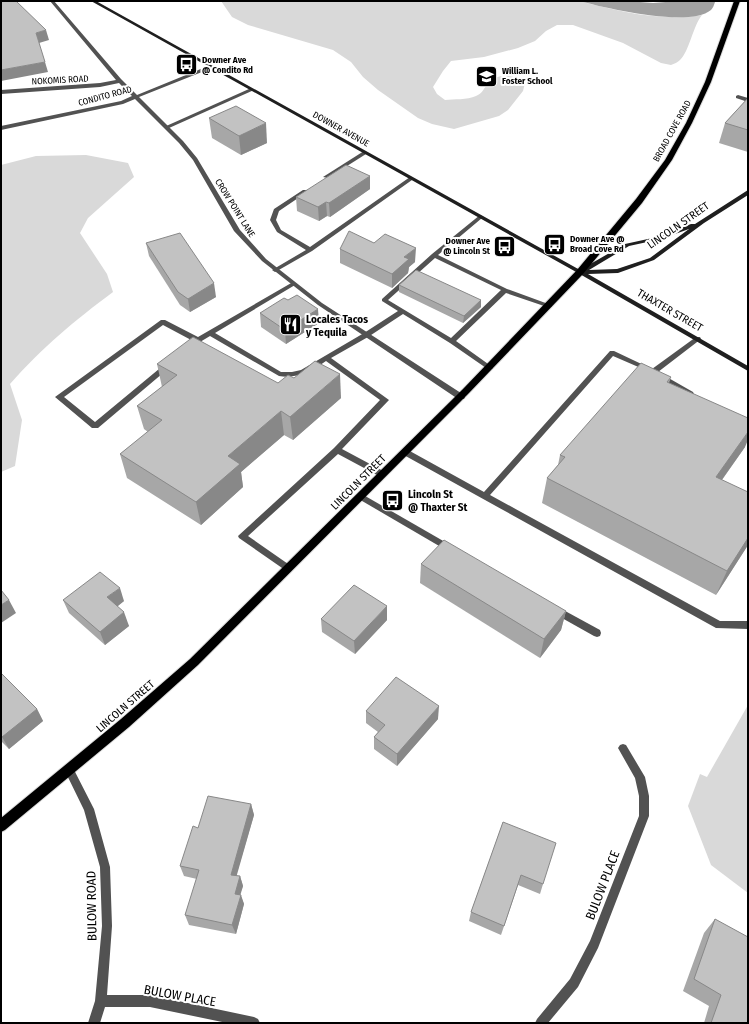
<svg xmlns="http://www.w3.org/2000/svg" width="749" height="1024" viewBox="0 0 749 1024" font-family="'Fira Sans Condensed',sans-serif">
<rect width="100%" height="100%" fill="#fff"/>
<g fill="#d9d9d9">
<path d="M221,1H579C618,11 661,22 702,15C693,26 689,52 680,60C678,62 674,64 671,65L661,63L623,43L573,25H557L546,31L535,41L518,48L484,57L451,61L443,71L433,87L437,94L445,100C454,99 467,100 476,96C483,93 484,88 488,83C499,72 515,75 525,83L523,91L508,110L499,116L454,129L432,124L418,118L378,90L363,77L351,62L333,50L248,25L232,17Z"/>
<path d="M86,155L128,163L134,177L88,218L80,233L107,274L113,292C74,321 43,347 10,384L22,420L15,466L1,472V165L36,156Z"/>
<polygon points="748,705 748,893 711,865 688,806 700,774 707,777"/>
</g>
<path fill="#a0a0a0" d="M579,1H627L653,3L678,1L715,2C714,5 713,8 711,10C689,28 606,8 579,1Z"/>
<g fill="none" stroke-linecap="round" stroke-linejoin="round">
<defs>
<polygon id="primary" points="734,1 740,1 711,82 692,123 672,160 642,203 583,274 469,393 198,665 129,727 5,830 1,832 1,818 121,719 190,659 463,389 577,270 636,199 665,160 686,123 705,82"/>
</defs>
<use href="#primary" stroke="#dbdbdb" stroke-width="2"/>
<g fill="#525252" fill-rule="evenodd">
<polygon points="249,89 254,90 169,128 164,127"/>
<polygon points="738,95 748,98 748,102 736,98 736,96"/>
<polygon points="364,151 366,152 366,154 328,178 323,177"/>
<polygon points="410,177 412,178 412,180 312,251 277,271 275,272 272,270 306,250 277,232 270,220 274,209 303,190 307,190 307,192 279,211 276,220 281,230 310,247"/>
<path d="M480,215L482,216V218L438,255L507,289L551,305L552,306L551,307H547L506,293L456,341L491,366L493,368L489,370L450,343L403,314L368,337L331,358L389,400L342,449L385,472L386,474L385,476H379L338,454L248,536L291,566L292,568L291,570H285L239,538L238,536L334,448L380,400L326,361C311,371 297,379 279,376L210,336L200,342L194,348H190L189,346L193,341L163,325L64,397L95,422L165,364H169L171,366L169,368L98,428H92L55,397L161,320H165L198,337L293,282L296,284L295,285L215,333L281,372H292L301,370L364,333L398,311L382,301V299L432,254ZM435,258L501,290L451,338L388,300Z"/>
<polygon points="696,337 700,337 701,339 658,372 693,392 694,394 693,396 687,396 650,372 613,356 490,495 720,621 748,621 748,629 716,628 402,454 401,452 402,450 408,450 484,492 610,351 614,351 652,369"/>
<polygon points="360,493 452,546 453,548 452,550 446,550 357,498 356,496"/>
<polygon points="556,606 600,630 601,633 600,636 597,637 594,636 553,613 552,610 553,607"/>
</g>
<g fill="#525252" fill-rule="evenodd">
<polygon points="50,1 54,1 121,79 137,95 208,66 212,66 212,68 139,97 183,141 197,158 240,230 266,259 322,303 464,395 465,397 464,399 458,399 318,305 262,261 234,231 193,160 179,143 135,99 123,104 1,130 1,126 121,101 132,96 119,83 100,87 1,94 1,90 100,83 116,80"/>
<polygon points="623,744 626,745 645,777 649,796 649,816 598,948 578,987 548,1023 535,1023 537,1019 570,979 590,941 639,816 639,796 635,778 618,748 620,745"/>
<polygon points="69,764 72,766 94,809 110,867 112,926 107,995 150,995 254,1017 258,1019 260,1023 227,1023 150,1007 105,1007 100,1023 88,1023 95,1001 102,926 100,867 84,810 64,769 66,766"/>
</g>
<path fill="#1f1f1f" fill-rule="evenodd" d="M91,1H96L580,270L625,244L657,237L691,224H695L748,190V195L704,223L654,260L618,273L588,274L748,366V371L578,273ZM689,229L650,258L617,269L589,270L629,246L661,239Z"/>
<use href="#primary" fill="#000" fill-rule="evenodd"/>
</g>
<g fill="#a7a7a7">
<polygon points="748,98 748,152 719,143 725,123"/>
<polygon points="209,118 267,143 241,155 212,138"/>
<polygon points="370,176 370,189 330,217 327,216 319,221 297,211 296,197"/>
<polygon points="146,243 216,297 190,312 180,305 149,256"/>
<polygon points="340,249 415,262 409,267 408,273 392,288 340,263"/>
<polygon points="399,285 481,300 481,307 463,323 399,292"/>
<polygon points="288,300 319,323 286,344 261,327 260,313"/>
<polygon points="157,364 278,383 294,378 341,398 293,440 284,435 241,472 243,487 201,525 127,478 120,454 148,432 144,429 137,406 162,387"/>
<polygon points="671,377 669,383 745,447 722,480 748,545 716,595 542,503 547,478 558,465 560,455"/>
<polygon points="421,564 566,611 561,630 540,658 420,583"/>
<polygon points="63,600 124,601 117,606 129,626 105,645 69,613"/>
<polygon points="321,619 387,620 355,654 322,632"/>
<polygon points="1,673 37,709 43,721 9,749 1,741"/>
<polygon points="366,711 438,719 397,766 374,749 374,737 378,732 366,723"/>
<polygon points="251,804 254,815 236,876 240,876 243,886 240,894 244,904 236,934 189,925 185,915 197,879 184,876 180,866 198,828"/>
<polygon points="503,822 543,884 540,894 518,885 501,935 469,921 471,912"/>
<polygon points="715,919 748,1023 704,1023 709,1006 683,991 704,933"/>
</g>
<g fill="#888">
<polygon points="46,30 49,40 39,43 36,33"/>
<polygon points="45,62 48,72 1,81 1,70"/>
<polygon points="266,123 267,143 241,155 239,136"/>
<polygon points="370,176 370,189 330,217 329,203"/>
<polygon points="326,202 327,216 319,221 318,207"/>
<polygon points="416,248 415,262 409,267 408,273 392,288 392,274 404,257"/>
<polygon points="214,283 216,297 190,312 188,299"/>
<polygon points="481,300 481,307 463,323 464,316"/>
<polygon points="318,309 319,323 286,344 285,330"/>
<polygon points="340,374 341,398 293,440 290,417"/>
<polygon points="281,411 284,435 241,472 243,487 201,525 196,502 228,456"/>
<polygon points="748,432 748,440 745,447 706,502 716,477"/>
<polygon points="748,538 748,545 716,595 727,571"/>
<polygon points="120,588 124,601 112,611 107,597"/>
<polygon points="9,600 16,613 1,623 1,605"/>
<polygon points="387,606 387,620 355,654 354,641"/>
<polygon points="566,611 561,630 540,658 544,639"/>
<polygon points="124,612 129,626 105,645 100,632"/>
<polygon points="439,706 438,719 397,766 397,754"/>
<polygon points="37,709 43,721 9,749 2,737"/>
<polygon points="251,804 254,815 234,885 231,875"/>
<polygon points="240,876 243,886 238,903 235,894"/>
<polygon points="241,895 244,904 236,934 232,925"/>
</g>
<g fill="#c2c2c2" stroke="#888">
<polygon points="1,1 16,1 46,30 36,33 45,62 1,70"/>
<polygon points="748,98 748,130 725,123"/>
<polygon points="236,106 266,123 239,136 209,118"/>
<polygon points="346,165 370,176 329,203 326,202 318,207 296,197"/>
<polygon points="349,231 374,243 385,234 416,248 404,257 409,259 392,274 340,249"/>
<polygon points="180,233 214,283 188,299 178,292 146,243"/>
<polygon points="416,270 481,300 464,316 399,285"/>
<polygon points="297,295 318,309 285,330 260,313 284,298 288,300"/>
<polygon points="193,337 278,383 288,375 294,378 315,361 340,374 290,417 281,411 228,456 240,464 196,502 120,454 162,420 137,406 177,375 157,364"/>
<polygon points="641,363 671,377 667,382 748,418 748,432 716,477 748,492 748,538 727,571 547,478 565,457 560,455"/>
<polygon points="444,540 566,611 544,639 421,564"/>
<polygon points="100,572 120,588 107,597 124,612 100,632 63,600"/>
<polygon points="354,585 387,606 354,641 321,619"/>
<polygon points="1,590 9,600 1,605"/>
<polygon points="1,673 37,709 2,737 1,737"/>
<polygon points="396,677 439,706 397,754 374,737 385,725 366,711"/>
<polygon points="208,796 251,804 231,875 240,876 235,894 241,895 232,925 185,915 199,870 180,866 193,826 198,828"/>
<polygon points="503,822 556,843 543,884 521,875 504,926 471,912"/>
<polygon points="715,919 748,937 748,1023 711,1023 721,995 694,979"/>
</g>
<defs>
<symbol id="bus-square" viewBox="-11 -11 22 22"><rect x="-9" y="-9" width="18" height="18" rx="4" fill="#000" stroke="#fff"/><path d="M-5-6H5V4H4V6H2V4H-2V6H-4V4H-5ZM-3.5-4V0h7V-4ZM-3.5 1.2v1.5H-2V1.2ZM2 1.2v1.5H3.5V1.2Z" fill="#fff"/></symbol>
<symbol id="school-square" viewBox="-11 -11 22 22"><rect x="-9" y="-9" width="18" height="18" rx="4" fill="#000" stroke="#fff"/><path d="M0-5L7-2L0 1L-7-2ZM-4 1L0 2.5L4 1V4Q0 6-4 4Z" fill="#fff"/></symbol>
<symbol id="restaurant-square" viewBox="-11 -11 22 22"><rect x="-9" y="-9" width="18" height="18" rx="4" fill="#000" stroke="#fff"/><path d="M-5-6h1v4h1v-4h1v4h1v-4h1v5L-1.5 .5V6h-2V.5L-5-1ZM5-6V6H3V1.5H1.5Q1.5-4 5-6Z" fill="#fff"/></symbol>
</defs>
<g fill-rule="evenodd">
<use href="#bus-square" x="174" y="52" width="25" height="25"/>
<use href="#school-square" x="474" y="64" width="25" height="25"/>
<use href="#bus-square" x="542" y="232" width="25" height="25"/>
<use href="#bus-square" x="492" y="234" width="25" height="25"/>
<use href="#restaurant-square" x="278" y="312" width="25" height="25"/>
<use href="#bus-square" x="380" y="488" width="25" height="25"/>
</g>
<g text-anchor="middle" stroke-width="4" stroke-linejoin="round" paint-order="stroke">
<g font-size="9" font-weight="bold" fill="#000" stroke="#fff" text-anchor="start">
<text x="202" y="63">Downer Ave<tspan x="202" dy="10">@ Condito Rd</tspan></text>
<text x="502" y="74">William L.<tspan x="502" dy="10">Foster School</tspan></text>
<text x="570" y="242">Downer Ave @<tspan x="570" dy="10">Broad Cove Rd</tspan></text>
<text x="490" y="244" text-anchor="end">Downer Ave<tspan x="490" dy="10">@ Lincoln St</tspan></text>
</g>
<g font-size="9" fill="#000" stroke="#fff">
<text transform="translate(60 80) rotate(-3)" y="3">NOKOMIS ROAD</text>
<text transform="translate(105 96) rotate(-15)" y="3">CONDITO ROAD</text>
<text transform="translate(341 129) rotate(29)" y="3">DOWNER AVENUE</text>
<text transform="translate(672 131) rotate(-61)" y="3">BROAD COVE ROAD</text>
<text transform="translate(235 208) rotate(58)" y="3">CROW POINT LANE</text>
</g>
<g font-size="11" fill="#000" stroke="#fff">
<text transform="translate(678 225) rotate(-35)" y="4">LINCOLN STREET</text>
<text transform="translate(670 310) rotate(30)" y="4">THAXTER STREET</text>
<text transform="translate(358 482) rotate(-45)" y="4">LINCOLN STREET</text>
<text transform="translate(125 706) rotate(-41)" y="4">LINCOLN STREET</text>
</g>
<g font-size="11" font-weight="bold" fill="#000" stroke="#fff" text-anchor="start">
<text x="306" y="323">Locales Tacos<tspan x="306" dy="13">y Tequila</tspan></text>
<text x="408" y="498">Lincoln St<tspan x="408" dy="13">@ Thaxter St</tspan></text>
</g>
<g font-size="13" fill="#000" stroke="#fff">
<text transform="translate(602 885) rotate(-69)" y="5">BULOW PLACE</text>
<text transform="translate(91 906) rotate(-91)" y="5">BULOW ROAD</text>
<text transform="translate(180 995) rotate(10)" y="5">BULOW PLACE</text>
</g>
</g>
<rect width="749" height="1024" fill="none" stroke="#000000" stroke-width="4"/>
</svg>
